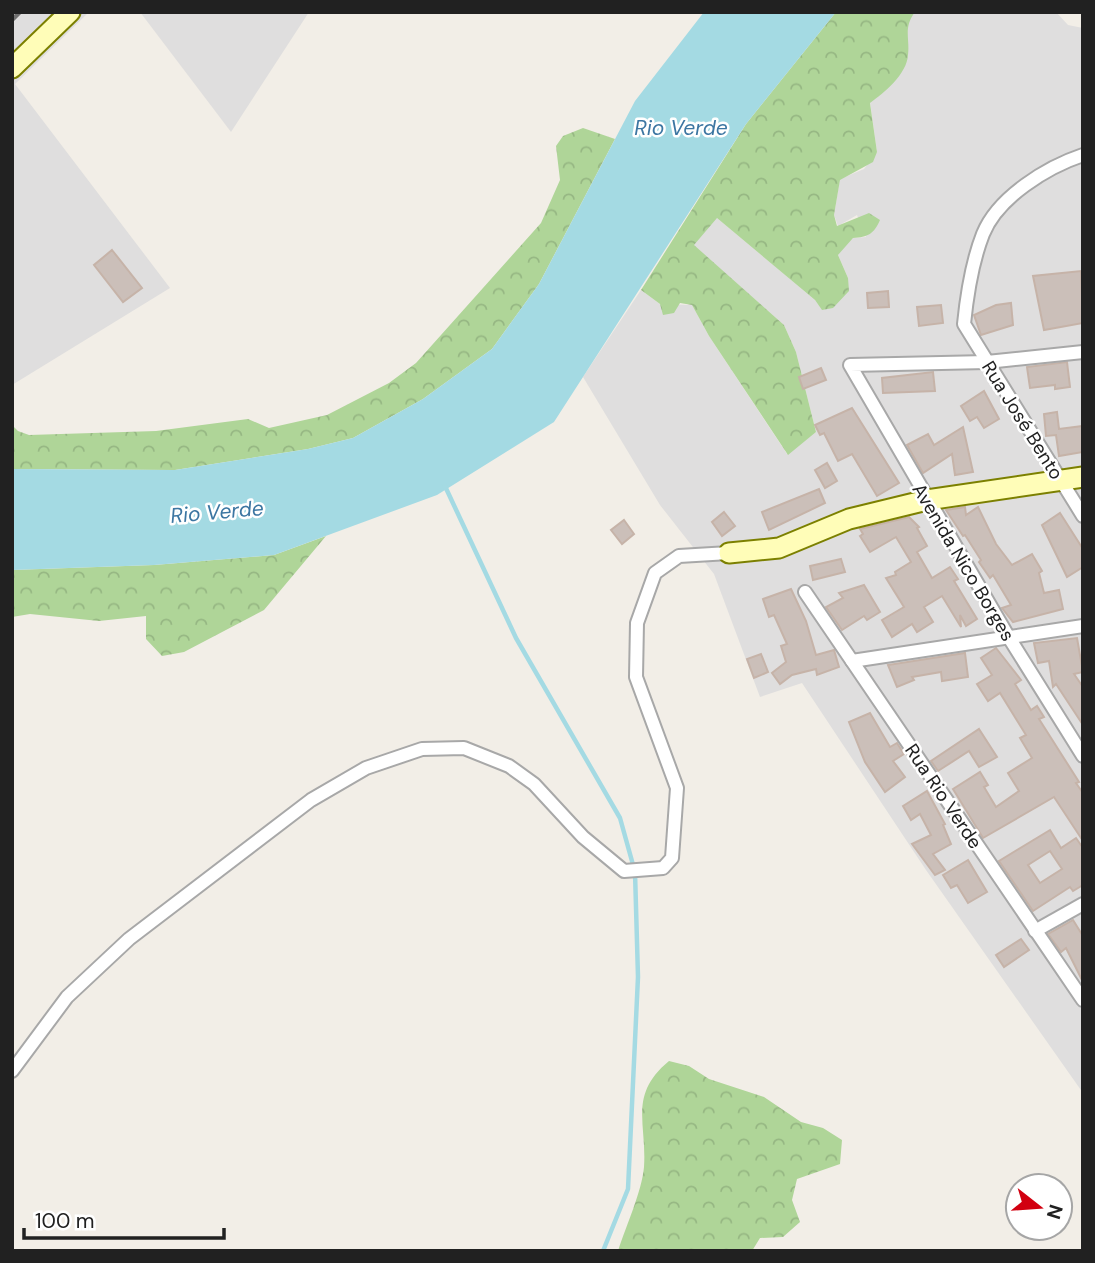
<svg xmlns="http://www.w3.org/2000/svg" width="1095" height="1263" viewBox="0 0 1095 1263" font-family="'DM Sans',sans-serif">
<defs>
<pattern id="forest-crowns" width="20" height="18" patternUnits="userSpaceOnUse" patternTransform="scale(1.75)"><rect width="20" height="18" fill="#afd598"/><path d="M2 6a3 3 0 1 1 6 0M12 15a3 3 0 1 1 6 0" fill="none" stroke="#96b783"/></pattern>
</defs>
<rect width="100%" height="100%" fill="#f2eee7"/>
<g fill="#dfdede">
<polygon points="12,12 89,12 15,84 170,288 12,385"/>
<polygon points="140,12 309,12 231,132"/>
<polygon points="915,12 1056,12 1068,25 1083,28 1083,1093 926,870 802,683 760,697 714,574 660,505 583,377 641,290 660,304 692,305 709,336 787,454 816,432 796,352 784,325 693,245 716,217 815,300 822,309 848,278 838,255 844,245 853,238 866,237 857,215 838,226 834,215 840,179 864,169 877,152 870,102 880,95 908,56 906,32 908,21"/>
</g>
<g fill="url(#forest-crowns)">
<path d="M836,12H915C903,28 910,38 908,55C907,74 884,93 870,103L877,152L873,162L840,180L834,215L837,226L869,213L880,220C874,234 868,237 853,238L838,255L848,278L849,291L833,308L822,310L815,300L717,218L694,245L784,325L796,352L816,432L788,455L709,336L692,305L680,303L674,313L663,315L660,304L641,290L746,124Z"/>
<polygon points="583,128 615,139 539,284 492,349 423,399 353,438 308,449 175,470 12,469 12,425 18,431 29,435 156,431 248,419 269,428 327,415 389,383 416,363 541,223 560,180 556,146 563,136"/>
<polygon points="326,536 264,610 184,652 162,656 146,639 146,616 99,621 30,614 12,617 12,570 154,565 274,555"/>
<path d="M669,1061L689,1066L709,1079L764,1097L801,1122L823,1128L842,1140L840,1164L797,1179L792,1200L800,1222L783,1237L760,1238L752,1251H618C626,1226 642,1191 644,1167C647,1123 628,1095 669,1061Z"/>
</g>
<polygon fill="#a4dae3" points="704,12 836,12 746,124 554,422 437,495 274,555 154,565 12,570 12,469 175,470 308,449 353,438 423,399 492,349 539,284 635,101"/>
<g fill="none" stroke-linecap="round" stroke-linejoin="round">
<polyline stroke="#a4dae3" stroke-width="4.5" points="444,484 516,638 620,818 635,872 638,977 628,1189 603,1251"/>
</g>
<g fill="#cbbfb9" stroke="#c6b3a8" stroke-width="2" fill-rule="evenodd">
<polygon points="112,250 142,288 123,302 94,265"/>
<polygon points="1081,271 1083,323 1044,330 1033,276"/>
<polygon points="888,291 889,307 868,308 867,293"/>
<polygon points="1011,303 1013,325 981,335 974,315 996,305"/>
<polygon points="941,305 943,323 919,326 917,307"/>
<polygon points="1067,362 1070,387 1055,389 1055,385 1030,388 1027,367"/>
<polygon points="821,368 826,380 803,389 799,377"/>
<polygon points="933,372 935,391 883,393 882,378"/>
<polygon points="984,391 999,419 984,428 977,417 970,421 961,406"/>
<polygon points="852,408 899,483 877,496 852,454 838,461 824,433 820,435 815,425"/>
<polygon points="1057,412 1059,429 1083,426 1083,452 1059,456 1056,435 1046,436 1044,414"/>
<polygon points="963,427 973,472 955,475 952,454 923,473 907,445 928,434 934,445"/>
<polygon points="827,463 837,481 825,488 815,470"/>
<polygon points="819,489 825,503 769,530 762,512"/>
<polygon points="965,507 966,515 978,507 996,544 1012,565 1032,554 1042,571 1039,573 1044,593 1059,590 1063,609 1013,622 1002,608 1011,605 993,575 990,578 979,562 981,560 965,535 963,536 946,510"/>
<polygon points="724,512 735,526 722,536 712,522"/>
<polygon points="1060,513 1083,549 1083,567 1067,577 1042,525"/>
<polygon points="909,517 919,527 917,528 927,546 917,552 932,578 950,567 958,579 954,581 977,619 966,626 960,615 961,627 942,596 924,607 933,622 917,632 912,624 892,637 882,620 904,607 886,578 896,575 895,572 911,562 896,537 870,552 860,536 863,534 860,529"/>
<polygon points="624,520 634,534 622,544 611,530"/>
<polygon points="841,559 845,572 813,580 810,566"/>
<polygon points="864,585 880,612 867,620 864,616 842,630 826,607 843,598 839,593"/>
<polygon points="791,589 806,621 816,655 834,650 839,667 817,675 816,669 792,675 780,684 772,673 786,662 781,646 787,644 774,615 769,617 763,599"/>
<polygon points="1077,638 1083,672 1074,674 1083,687 1083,725 1056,684 1053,687 1049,661 1038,663 1034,643"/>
<polygon points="996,648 1021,680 1015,684 1031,710 1037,706 1044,717 1039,719 1079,782 1076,783 1083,793 1083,841 1054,797 983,838 953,789 980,772 988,785 984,787 996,807 1019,791 1008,773 1032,758 1020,738 1026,735 1000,693 988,701 977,684 992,675 981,658"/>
<polygon points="965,653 968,677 942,681 941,672 912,677 914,680 897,687 888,665"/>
<polygon points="761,654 768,672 754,678 747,659"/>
<polygon points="870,713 890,747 897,743 904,754 893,761 905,777 885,792 865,762 849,722"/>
<polygon points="979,729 997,757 979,767 969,751 938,771 931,761"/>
<polygon points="927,791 945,824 943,825 951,844 933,854 945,870 935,875 912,844 931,835 920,814 911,820 903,806"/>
<path d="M1050,830L1061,848L1076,838L1083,848V885L1073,891L1070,887L1033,911L999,861ZM1050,851L1062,869L1040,883L1028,865Z"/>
<polygon points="968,860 987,892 968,903 957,885 951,888 943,875"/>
<polygon points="1073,920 1083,936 1083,982 1066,948 1061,952 1048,934"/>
<polygon points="1021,939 1029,950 1004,967 996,955"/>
</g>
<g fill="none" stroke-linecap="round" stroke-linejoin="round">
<defs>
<g id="street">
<path d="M1083,155C1047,167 998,197 983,234C972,262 967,294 964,324L1083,516"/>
<polyline points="1083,352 987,362 850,365 1008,636 1083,756"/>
<polyline points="805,592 1083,1000"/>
<polyline points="852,661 1083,626"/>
<polyline points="1035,931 1083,904"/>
<polyline points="12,1071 67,997 129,939 311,800 366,768 422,749 464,748 509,766 534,784 583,837 624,871 663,868 672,858 677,788 636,677 637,623 655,573 679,556 729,553"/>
</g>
<g id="secondary">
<polyline points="12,68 70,12"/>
<polyline points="729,553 779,548 849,519 927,500 1083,477"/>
</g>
</defs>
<use href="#street" stroke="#a8a8a8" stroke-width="16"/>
<use href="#secondary" stroke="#7c8000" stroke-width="23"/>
<use href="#street" stroke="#fff" stroke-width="12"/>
<use href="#secondary" stroke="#fffdb8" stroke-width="19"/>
<polyline stroke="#6f6f6f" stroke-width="4.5" stroke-dasharray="14 14" stroke-linecap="butt" points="12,20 20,12"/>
</g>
<g text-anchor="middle" stroke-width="5" stroke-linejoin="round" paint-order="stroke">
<g font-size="19" fill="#212121" stroke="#fff">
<text transform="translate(1023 420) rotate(58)" y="7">Rua José Bento</text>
<text transform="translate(964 562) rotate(59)" y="7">Avenida Nico Borges</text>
<text transform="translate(944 796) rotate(56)" y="7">Rua Rio Verde</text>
</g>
<g font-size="21" font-style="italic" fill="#3c76a2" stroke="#fff">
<text x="681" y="135">Rio Verde</text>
<text transform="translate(217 512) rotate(-5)" y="7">Rio Verde</text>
</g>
</g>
<rect width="1095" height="1263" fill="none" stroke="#212121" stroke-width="28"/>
<g transform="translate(1039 1207) rotate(107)"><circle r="33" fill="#ffffff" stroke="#a6a6a6" stroke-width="2"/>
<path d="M0-5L12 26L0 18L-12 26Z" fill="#d20010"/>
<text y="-10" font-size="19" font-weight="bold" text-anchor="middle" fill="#212121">N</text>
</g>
<path d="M24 1228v10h200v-10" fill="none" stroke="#212121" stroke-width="3.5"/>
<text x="35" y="1228" font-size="21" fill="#212121" stroke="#ffffff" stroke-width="5" paint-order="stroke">100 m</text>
</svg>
